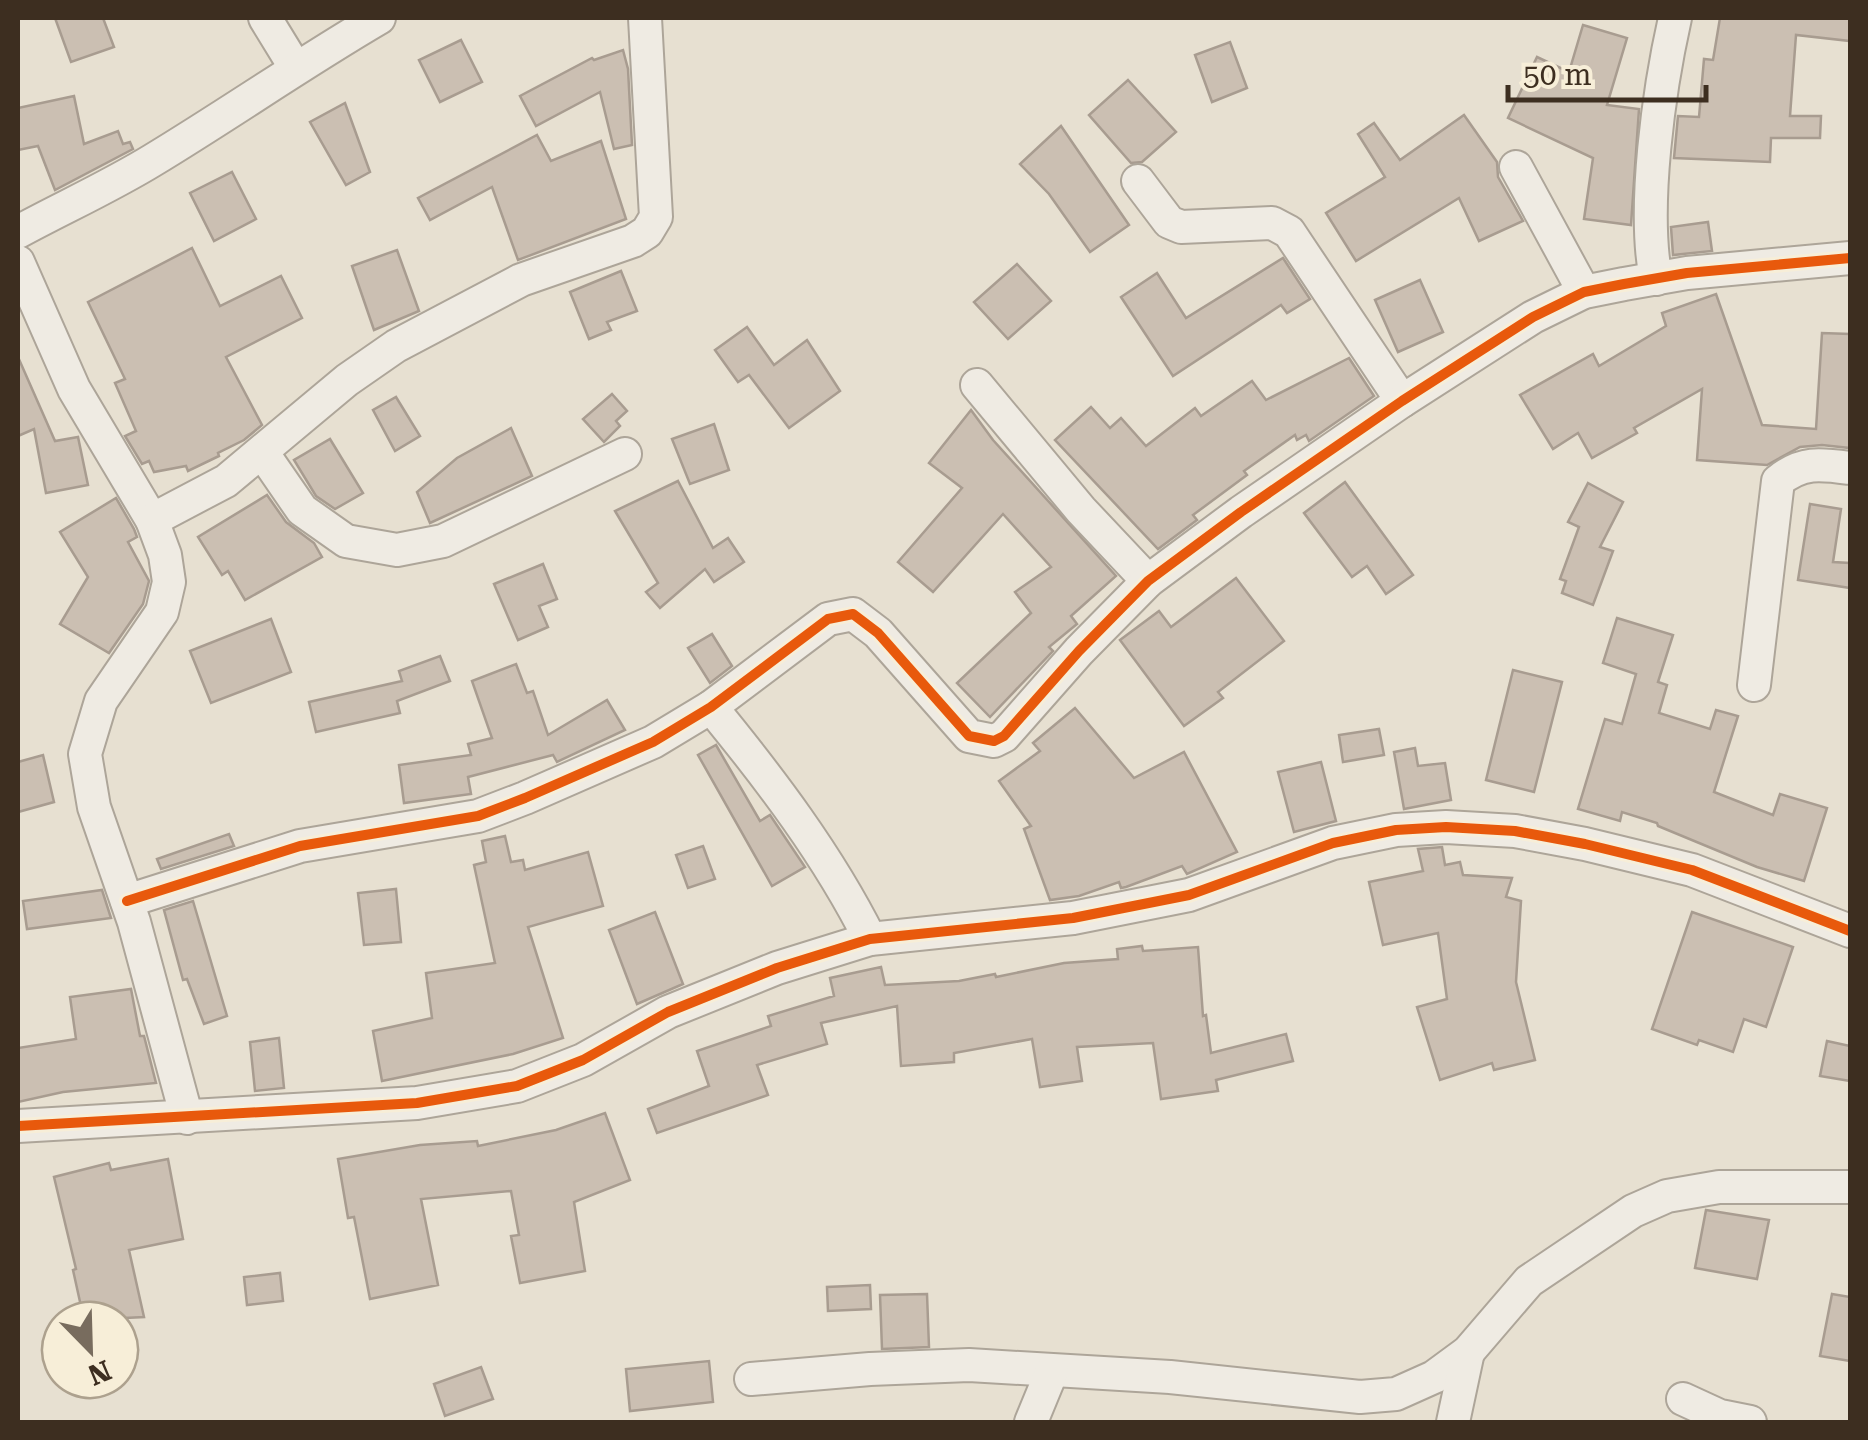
<svg xmlns="http://www.w3.org/2000/svg" width="1868" height="1440" viewBox="0 0 1868 1440" font-family="'Roboto Serif',serif">
<rect width="100%" height="100%" fill="#e7e0d1"/>
<g fill="#cbbfb2" stroke="#a89c90" stroke-width="2.5">
<polygon points="55,18 103,18 114,47 71,62"/>
<polygon points="1720,18 1850,18 1850,41 1796,35 1790,116 1821,116 1820,138 1771,138 1770,162 1674,158 1678,116 1699,117 1704,59 1713,60"/>
<polygon points="1583,25 1627,38 1607,105 1639,109 1631,225 1584,219 1593,158 1508,118 1537,57 1569,72"/>
<polygon points="461,40 482,82 440,102 419,60"/>
<polygon points="1230,42 1247,88 1212,102 1195,55"/>
<polygon points="623,50 628,69 632,145 614,149 600,92 536,126 520,96 592,58 594,60"/>
<polygon points="1128,80 1176,132 1142,162 1131,163 1089,115"/>
<polygon points="74,96 84,144 118,131 123,144 130,142 133,149 55,190 38,146 18,150 18,108"/>
<polygon points="345,103 370,172 346,185 310,122"/>
<polygon points="1464,115 1497,162 1498,177 1523,221 1479,241 1459,198 1356,261 1326,213 1385,177 1358,134 1374,123 1400,160"/>
<polygon points="1061,126 1129,225 1090,252 1049,194 1020,164"/>
<polygon points="537,135 551,161 601,141 626,219 518,260 492,187 430,220 418,198"/>
<polygon points="232,172 256,219 214,241 190,193"/>
<polygon points="1708,222 1712,251 1673,255 1671,227"/>
<polygon points="192,248 220,306 281,276 302,318 226,357 262,425 244,440 218,453 219,456 188,471 186,466 154,472 149,461 142,464 125,436 136,431 115,383 125,379 88,302"/>
<polygon points="397,250 419,311 374,330 352,266"/>
<polygon points="1283,258 1310,299 1287,313 1281,305 1173,376 1121,297 1157,273 1186,318"/>
<polygon points="1017,264 1051,301 1008,339 974,302"/>
<polygon points="621,271 637,311 607,322 611,330 589,339 570,292"/>
<polygon points="1420,280 1443,332 1398,352 1375,300"/>
<polygon points="1716,294 1762,425 1816,429 1822,333 1850,334 1850,448 1822,445 1800,447 1767,465 1697,460 1702,389 1634,428 1637,433 1592,458 1578,433 1553,449 1520,395 1593,354 1599,366 1666,326 1662,313"/>
<polygon points="747,327 774,365 807,340 840,391 789,428 749,375 738,382 715,350"/>
<polygon points="18,357 55,441 78,437 88,485 46,493 34,429 18,436"/>
<polygon points="1349,358 1374,396 1309,441 1306,435 1297,440 1295,435 1244,471 1247,475 1193,515 1197,520 1158,549 1055,440 1091,407 1110,428 1121,418 1146,446 1195,408 1201,416 1252,381 1266,400"/>
<polygon points="612,394 627,411 616,421 620,426 604,442 583,419"/>
<polygon points="396,397 420,436 395,451 373,410"/>
<polygon points="971,410 993,440 1116,576 1071,616 1077,624 1049,647 1053,651 990,717 957,683 1031,613 1015,592 1051,567 1003,514 933,592 898,562 962,488 929,463"/>
<polygon points="714,424 729,470 690,484 672,439"/>
<polygon points="511,428 532,476 430,523 417,492 457,458"/>
<polygon points="330,439 363,493 335,509 316,496 294,460"/>
<polygon points="678,481 713,548 728,538 744,562 714,582 705,569 660,608 646,592 658,583 615,511"/>
<polygon points="1345,482 1413,575 1386,594 1367,566 1352,577 1304,513"/>
<polygon points="1588,483 1623,502 1600,547 1613,551 1593,605 1562,593 1566,581 1560,579 1579,527 1568,522"/>
<polygon points="267,495 286,522 314,543 322,557 245,600 228,571 222,575 198,537"/>
<polygon points="116,498 134,529 137,537 128,542 149,581 143,604 109,653 60,624 88,577 60,532"/>
<polygon points="1810,504 1841,509 1833,562 1850,563 1850,588 1798,580"/>
<polygon points="543,564 557,599 539,606 548,627 518,640 494,584"/>
<polygon points="1236,578 1284,641 1218,692 1223,698 1184,726 1120,640 1159,611 1171,627"/>
<polygon points="1617,618 1673,635 1658,682 1667,685 1659,713 1710,729 1716,710 1738,716 1714,792 1773,815 1780,794 1827,808 1804,881 1757,867 1658,826 1657,823 1622,812 1620,821 1578,809 1605,719 1622,724 1636,674 1603,663"/>
<polygon points="271,619 291,672 211,703 190,651"/>
<polygon points="712,634 732,666 710,683 688,648"/>
<polygon points="440,656 450,681 397,701 400,713 316,732 309,702 402,681 399,671"/>
<polygon points="516,664 527,693 533,691 548,735 607,700 625,730 557,762 553,755 468,777 471,794 404,803 399,765 471,755 468,744 492,738 472,681"/>
<polygon points="1513,670 1562,682 1534,792 1486,780"/>
<polygon points="1075,708 1134,778 1184,752 1237,852 1187,874 1182,866 1126,887 1121,888 1119,882 1079,896 1050,900 1024,829 1031,826 999,781 1040,751 1033,743"/>
<polygon points="1379,729 1384,755 1343,762 1339,735"/>
<polygon points="716,745 760,821 770,815 805,867 772,886 698,755"/>
<polygon points="1415,748 1418,766 1445,763 1451,800 1404,809 1394,752"/>
<polygon points="43,755 54,802 18,812 18,762"/>
<polygon points="1321,762 1336,821 1294,832 1278,772"/>
<polygon points="229,834 234,846 161,869 157,859"/>
<polygon points="505,836 511,862 523,860 525,870 588,852 603,906 528,927 563,1038 513,1054 382,1081 373,1031 432,1018 426,973 495,963 474,865 486,862 482,841"/>
<polygon points="703,846 715,879 688,888 676,855"/>
<polygon points="1442,847 1445,865 1460,862 1463,875 1512,878 1506,897 1521,901 1516,982 1535,1060 1494,1070 1492,1063 1440,1080 1417,1007 1447,999 1438,933 1383,945 1369,882 1423,871 1418,849"/>
<polygon points="396,889 401,942 364,945 358,893"/>
<polygon points="102,890 111,918 27,929 23,901"/>
<polygon points="193,901 227,1016 204,1024 187,979 183,980 164,910"/>
<polygon points="655,912 683,984 637,1004 609,930"/>
<polygon points="1692,912 1793,947 1766,1027 1744,1019 1733,1052 1699,1040 1697,1045 1652,1029"/>
<polygon points="1142,946 1143,951 1198,947 1203,1016 1206,1015 1211,1053 1286,1034 1293,1061 1216,1080 1218,1091 1161,1099 1153,1043 1077,1047 1082,1081 1040,1087 1032,1039 954,1053 954,1062 901,1066 897,1006 821,1023 827,1044 757,1065 768,1095 657,1133 648,1109 709,1086 697,1051 771,1026 768,1016 834,996 830,978 881,967 885,985 959,981 995,974 996,977 1064,963 1118,959 1117,949"/>
<polygon points="131,989 140,1036 144,1036 156,1083 63,1092 18,1102 18,1048 76,1039 70,997"/>
<polygon points="279,1038 284,1088 255,1091 250,1042"/>
<polygon points="1827,1041 1850,1046 1850,1081 1820,1076"/>
<polygon points="605,1113 630,1180 574,1202 585,1271 520,1283 511,1236 519,1235 511,1191 421,1199 438,1285 370,1299 354,1217 348,1218 338,1159 420,1145 477,1141 478,1146 556,1130"/>
<polygon points="168,1159 183,1239 129,1250 144,1317 84,1320 73,1270 76,1269 54,1177 109,1163 111,1170"/>
<polygon points="1706,1210 1769,1220 1757,1279 1695,1268"/>
<polygon points="280,1273 283,1301 247,1305 244,1277"/>
<polygon points="870,1285 871,1309 828,1311 827,1287"/>
<polygon points="927,1294 929,1347 882,1349 880,1295"/>
<polygon points="1832,1294 1850,1297 1850,1361 1820,1356"/>
<polygon points="709,1361 713,1402 630,1411 626,1369"/>
<polygon points="481,1367 493,1399 445,1416 434,1384"/>
</g>
<g fill="none" stroke-linecap="round" stroke-linejoin="round">
<defs>
<g id="minor">
<polyline points="265,18 295,67"/>
<polyline points="1516,167 1584,292"/>
<polyline points="1138,181 1169,222 1181,227 1272,223 1289,232 1402,401"/>
<path d="M18,232C62,208 109,187 153,160C229,114 302,63 379,18"/>
<polyline points="18,262 74,389 152,520 165,555 169,582 162,612 101,701 85,754 94,807 134,922 187,1118"/>
<path d="M1656,279C1642,208 1659,89 1675,18"/>
<polyline points="977,385 1081,510 1148,581"/>
<polyline points="262,452 302,510 346,541 397,550 443,541 625,454"/>
<polyline points="152,520 226,481 347,380 396,346 521,280 633,241 647,232 656,217 645,18"/>
<path d="M1754,685L1778,481C1802,461 1821,464 1850,468"/>
<path d="M711,707C770,779 828,855 870,939"/>
<polyline points="127,901 300,846 478,816 525,798 653,742 711,707 828,619 853,614 878,633 969,736 994,741 1004,736 1079,651 1148,581 1241,512 1402,401 1533,317 1584,292 1624,284 1687,273 1850,258"/>
<polyline points="18,1126 417,1103 517,1086 583,1060 668,1012 777,968 870,939 1073,918 1189,895 1333,843 1396,830 1446,827 1515,831 1585,844 1692,870 1850,931"/>
<polyline points="751,1379 870,1369 969,1365 1170,1377 1360,1397 1396,1394 1434,1377 1468,1352 1529,1281 1633,1211 1667,1196 1719,1187 1850,1187"/>
<polyline points="1683,1399 1720,1416 1750,1422"/>
<polyline points="1031,1422 1052,1371"/>
<polyline points="1453,1422 1468,1352"/>
</g>
</defs>
<use href="#minor" stroke="#ada599" stroke-width="36"/>
<use href="#minor" stroke="#efebe3" stroke-width="32"/>
<defs>
<g id="cycleway">
<polyline points="127,901 300,846 478,816 525,798 653,742 711,707 828,619 853,614 878,633 969,736 994,741 1004,736 1079,651 1148,581 1241,512 1402,401 1533,317 1584,292 1624,284 1687,273 1850,258"/>
<polyline points="18,1126 417,1103 517,1086 583,1060 668,1012 777,968 870,939 1073,918 1189,895 1333,843 1396,830 1446,827 1515,831 1585,844 1692,870 1850,931"/>
</g>
</defs>
<use href="#cycleway" stroke="#f7eed8" stroke-width="16"/>
<use href="#cycleway" stroke="#e8590c" stroke-width="10"/>
</g>
<rect width="1868" height="1440" fill="none" stroke="#3d2e20" stroke-width="40"/>
<g transform="translate(90 1350) rotate(157)"><circle r="48" fill="#f7eed8" stroke="#ada18e" stroke-width="2.5"/>
<path d="M0-8L18 38L0 25L-18 38Z" fill="#786c5e"/>
<text y="-15" font-size="28" font-weight="bold" text-anchor="middle" fill="#3d2e20">N</text>
</g>
<path d="M1508 85v15h198v-15" fill="none" stroke="#3d2e20" stroke-width="5"/>
<text x="1523" y="85" font-size="30" fill="#3d2e20" stroke="#f7eed8" stroke-width="8" paint-order="stroke">50 m</text>
</svg>
